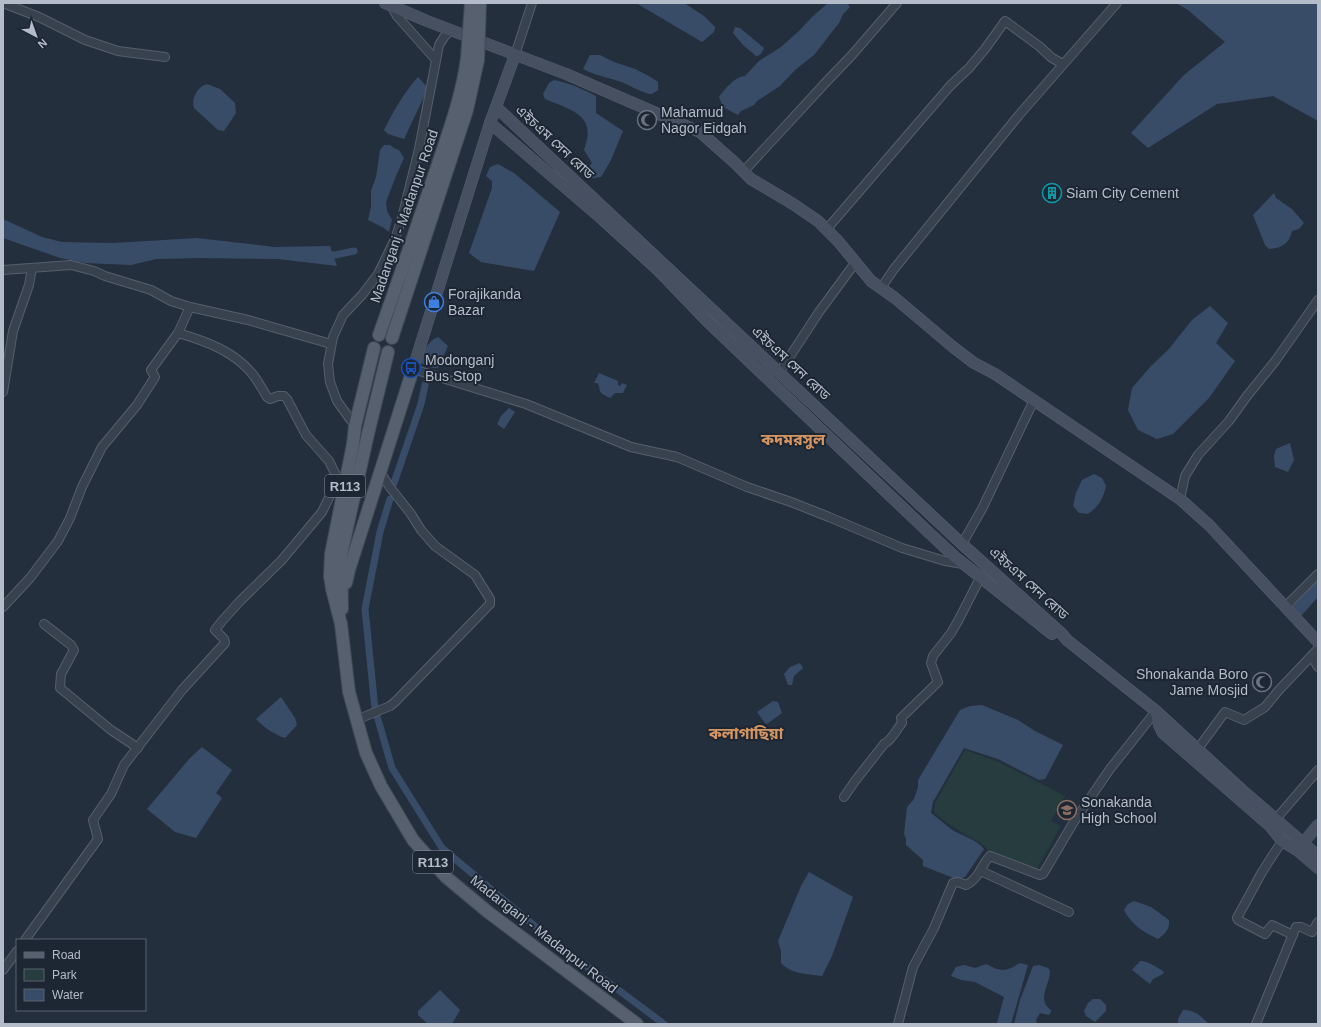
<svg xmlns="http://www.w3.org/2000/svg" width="1321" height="1027" viewBox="0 0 1321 1027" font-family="Arial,'Noto Sans Bengali',sans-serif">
<rect width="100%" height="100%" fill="#242f3e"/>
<path fill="#263c3f" d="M965,750L999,762L1065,796L1051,821L1061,826L1034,874L986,856L987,848C980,841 974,840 966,835C955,828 944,821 934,813L935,803Z"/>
<g fill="#394c67">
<polygon points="636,3 684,3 704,16 715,27 714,32 702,42"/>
<path d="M828,3H847L850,7L843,14L839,23L814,55L795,70L780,86L757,101L754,105L741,111L738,115L723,107L719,97C725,89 734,77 745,76L759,61L781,47L799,31L812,17Z"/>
<polygon points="1176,3 1318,3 1318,121 1273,96 1217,104 1148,148 1131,133 1184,75 1225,42 1188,10"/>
<path d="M735,27L740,28L764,48C762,52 761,56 756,56L743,45L733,33Z"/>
<path d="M590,55H600L614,62L635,69L649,76L658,82V90C655,92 653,94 650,94C639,92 629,84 618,81C606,77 594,75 583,69Z"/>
<path d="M418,77L428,88L404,139L388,134L384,130C394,110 403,94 418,77Z"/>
<path d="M554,80C569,83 583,89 596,96V113L623,131L611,160L601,177C594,178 588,180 583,174L592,163L584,150C598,115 571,110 545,99L543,94L549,83Z"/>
<path d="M207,84L220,89L235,103L236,113L224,131L218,130L194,108C191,99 197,87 207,84Z"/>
<polygon points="384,145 390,145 394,148 399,150 404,158 396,176 386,202 387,211 392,220 389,232 384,228 368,220 371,207 371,191 376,177 380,150"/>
<polygon points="498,164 514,173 560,212 534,271 481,262 469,253 492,188 492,181 486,176 490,167"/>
<path d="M1274,193L1276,198L1292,209L1304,223L1299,229L1292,231C1289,244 1282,248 1269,249L1265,245L1253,215Z"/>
<polygon points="3,219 42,237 62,242 114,243 197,238 275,247 330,246 337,266 278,259 200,258 156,259 131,265 85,263 60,258 3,238"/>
<polygon points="1210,306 1228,323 1216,343 1235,361 1209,398 1173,434 1157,439 1138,430 1128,410 1132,388 1151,366 1168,350 1192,320"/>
<path d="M438,337L448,346L438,368H433L421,363C424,352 426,342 438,337Z"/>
<path d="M599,373L618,381V385L620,386L622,383L627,385L623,393H615L610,398C607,396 602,395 600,391C599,388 600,386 597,383H594Z"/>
<polygon points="509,408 515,412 504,429 497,424 501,416"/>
<polygon points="1290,443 1294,460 1288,472 1275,467 1274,456 1276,449"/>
<path d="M1094,474L1102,478L1106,486C1103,499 1099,506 1088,514L1079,513L1073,506L1076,493L1082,480Z"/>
<polygon points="1318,580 1318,597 1301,616 1293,606"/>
<polygon points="800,663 803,668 794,676 792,685 788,685 784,674 790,667"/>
<path d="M281,697L295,718L297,725L285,738C273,734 265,728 256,719Z"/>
<polygon points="773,701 778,702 782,713 767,724 765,723 757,712"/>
<path d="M982,705L1018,720L1035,731L1063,745L1045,779L1039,780L998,759L964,748L933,802L931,813C938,818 944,824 951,829C962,836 976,839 984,849L965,877L956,879L923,866V860L906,845V839L904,834L907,807L914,799L918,787V780L960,710L970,706Z"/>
<polygon points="202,747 232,770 216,793 222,798 196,838 175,832 147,809 190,758"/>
<path d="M809,872L853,897L832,956L822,976C808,974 791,974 781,963V951L778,941L801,886Z"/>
<path d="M1134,901L1151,907L1169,920C1170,929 1165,934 1158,939C1143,932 1131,924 1124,910L1128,904Z"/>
<path d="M1140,961C1148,961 1157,967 1164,972L1163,974L1153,979L1150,984L1132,970Z"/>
<path d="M1020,963L1028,965L1011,1024L997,1023L1004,997L975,982L961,980L951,976L956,967L964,965L975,968L986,964C1001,972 1006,972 1020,963Z"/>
<path d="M1039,965L1048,968L1050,971C1050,985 1036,1000 1051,1010V1012L1049,1015L1040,1013L1036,1020L1037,1024H1014L1020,1000L1033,966Z"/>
<polygon points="440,990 460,1010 452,1024 428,1024 418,1015 418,1011"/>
<polygon points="1093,999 1100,999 1106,1005 1106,1011 1095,1022 1086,1016 1084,1011 1088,1003"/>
<path d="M1183,1010C1194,1009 1202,1017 1209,1024H1178V1019Z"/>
</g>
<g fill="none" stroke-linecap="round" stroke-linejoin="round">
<g stroke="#394c67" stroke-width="7">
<polyline points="324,255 335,255 354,251"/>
<polyline points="394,483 421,404 425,385"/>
<polyline points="375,709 365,609 380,532 390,499"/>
<polyline points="377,716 392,768 442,848 549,938 664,1024"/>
</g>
<defs>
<g id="street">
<polyline points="3,3 39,17 85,40 118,51 165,57"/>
<polyline points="392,7 397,16 436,60"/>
<polyline points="515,55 532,3"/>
<polyline points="744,171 828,80 852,55 897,3"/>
<polyline points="826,230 950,86 969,68 985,49 1005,21 1039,46 1052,58 1063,64"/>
<polyline points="3,270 71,265 94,271 105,276 151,290 171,301 190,307 248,320 331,344"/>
<polyline points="881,288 894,269 1019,115 1117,3"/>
<polyline points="413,369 526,404 631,447 677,457 747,487 791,502 829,517 902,548 945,561 963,564"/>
<polyline points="779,373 819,312 855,263"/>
<polyline points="3,392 13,331 29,285 32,268"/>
<polyline points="355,426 337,401 330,382 328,364 333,337 343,315 362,295 378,274 395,239 402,218 419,149 439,45 444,37 451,30"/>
<polyline points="1180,499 1185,476 1198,455 1229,421 1247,396 1276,360 1318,300"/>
<polyline points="962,544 982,509 1034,400"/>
<polyline points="1286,606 1318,574"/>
<polyline points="3,607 30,578 58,541 70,518 82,487 102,447 137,405 155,377 151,370 178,333 190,307"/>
<polyline points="44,624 71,645 74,650 61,674 60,688 111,730 138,748"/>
<polyline points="1318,659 1315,662 1318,667"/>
<polyline points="356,720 390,706 395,702 490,604 490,599 475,575 435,546 421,530 411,514 389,486 381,473"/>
<polyline points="1197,750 1225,712 1244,720 1265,707 1279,690 1318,649"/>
<path d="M844,797L855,781L884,744C892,740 896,730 902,723L901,718L938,682L931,663L933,656L951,633L958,621L981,576"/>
<polyline points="1276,819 1318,770"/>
<polyline points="1282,841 1262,872 1237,918 1238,920 1265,934 1272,925 1293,935"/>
<polyline points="981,871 1069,912"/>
<path d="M25,940L98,839L93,820L111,794L124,765L182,690L225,643L224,639L215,630L222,621L240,601L281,561L322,512L338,479L329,461L306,435L287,399L284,396H278L270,399L267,397C263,390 259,383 254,376C236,352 206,341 178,333"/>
<polyline points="3,970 17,951"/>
<path d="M898,1024L913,967L934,928L953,883L958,882L966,885C979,879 981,865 990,856L1040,875L1043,874L1075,820L1110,769L1156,711"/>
<polyline points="1256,1024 1296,927 1301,927 1312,932 1318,922"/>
</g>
<g id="secondary">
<polyline points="385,3 427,21 566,74 700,132 734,162 751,179 793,204 818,221 838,241 871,281 895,298 953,347 974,363 995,374 1180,499 1209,525 1318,642"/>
<polyline points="496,107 962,544 1061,633 1067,640 1156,711 1242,790 1318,856"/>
<polyline points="490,123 602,219 658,270 710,324 924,528 955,557 1052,634"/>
<polyline points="413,369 490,123 515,55"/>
<polyline points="1156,711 1159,725 1163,733 1270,826 1282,841 1297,850 1318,868"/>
<polyline points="1303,843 1318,825"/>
</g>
<g id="primary">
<path d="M379,335C399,279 418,223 437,167C449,131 462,96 467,58"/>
<polyline points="392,338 467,110 478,60"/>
<polyline points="374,348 355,426 353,444 331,554 330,576 332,589 341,624 349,692 366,753 381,786 413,840 446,877 488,912 637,1024"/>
<polyline points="346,583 349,570 413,369"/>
<polyline points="342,609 341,555 368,434 388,352"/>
</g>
</defs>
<use href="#street" stroke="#565f6c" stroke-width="10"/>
<use href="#secondary" stroke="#565f6c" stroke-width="12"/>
<use href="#primary" stroke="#414a57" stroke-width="14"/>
<use href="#street" stroke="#38414e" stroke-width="8"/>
<use href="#secondary" stroke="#465061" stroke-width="11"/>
<use href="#primary" stroke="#56606e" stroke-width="12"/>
<defs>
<g id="primary-bridge">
<polyline points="467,58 471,3"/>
<polyline points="478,60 480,3"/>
</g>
</defs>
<use href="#primary-bridge" stroke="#414a57" stroke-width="14" stroke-linecap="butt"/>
<use href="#primary-bridge" stroke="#56606e" stroke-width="12"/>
</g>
<defs>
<symbol id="mosque-ring" viewBox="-11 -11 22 22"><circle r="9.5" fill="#1d2633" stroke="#6b7280" stroke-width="1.5"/><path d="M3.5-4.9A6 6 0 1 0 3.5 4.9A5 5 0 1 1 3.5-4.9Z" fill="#6b7280"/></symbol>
<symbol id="building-ring" viewBox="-11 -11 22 22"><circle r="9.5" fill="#1d2633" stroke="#0f9aa8" stroke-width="1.5"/><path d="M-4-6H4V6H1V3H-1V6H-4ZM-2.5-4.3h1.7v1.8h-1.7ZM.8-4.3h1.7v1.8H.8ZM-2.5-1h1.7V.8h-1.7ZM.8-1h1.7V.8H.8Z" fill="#0f9aa8"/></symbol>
<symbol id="shop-ring" viewBox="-11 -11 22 22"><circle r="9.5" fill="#1d2633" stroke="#3f7fe0" stroke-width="1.5"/><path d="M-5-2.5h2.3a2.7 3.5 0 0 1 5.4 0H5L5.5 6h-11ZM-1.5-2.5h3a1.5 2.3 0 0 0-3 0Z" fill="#3f7fe0"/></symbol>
<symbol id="bus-ring" viewBox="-11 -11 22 22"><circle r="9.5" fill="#1d2633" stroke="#1a4fb4" stroke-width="1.5"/><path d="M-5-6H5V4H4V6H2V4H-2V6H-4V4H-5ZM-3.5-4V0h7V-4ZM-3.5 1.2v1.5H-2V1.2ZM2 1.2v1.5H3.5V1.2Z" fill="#1a4fb4"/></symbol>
<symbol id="school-ring" viewBox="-11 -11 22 22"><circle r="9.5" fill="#1d2633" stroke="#8d6e63" stroke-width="1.5"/><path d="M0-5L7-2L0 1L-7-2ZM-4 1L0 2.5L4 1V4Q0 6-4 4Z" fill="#8d6e63"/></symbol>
</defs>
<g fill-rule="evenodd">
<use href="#mosque-ring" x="636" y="109" width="22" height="22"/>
<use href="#building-ring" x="1041" y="182" width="22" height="22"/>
<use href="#shop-ring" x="423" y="291" width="22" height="22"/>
<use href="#bus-ring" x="400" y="357" width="22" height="22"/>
<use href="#mosque-ring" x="1251" y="671" width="22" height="22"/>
<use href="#school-ring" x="1056" y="799" width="22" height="22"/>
</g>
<g text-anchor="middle" stroke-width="4" stroke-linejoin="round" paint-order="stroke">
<g fill="#1d2633" stroke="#878f9c" stroke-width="1">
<rect x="325" y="475" width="40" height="22" rx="3"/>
<rect x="413" y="851" width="40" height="22" rx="3"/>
</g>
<g font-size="13" font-weight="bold" fill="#b4bcc9">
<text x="345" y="491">R113</text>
<text x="433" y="867">R113</text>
</g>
<g font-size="14" fill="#b4bcc9" stroke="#1d2633" text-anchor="start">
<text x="661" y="117">Mahamud<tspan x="661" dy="16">Nagor Eidgah</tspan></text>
<text x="1066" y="198">Siam City Cement</text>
<text x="448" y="299">Forajikanda<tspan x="448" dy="16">Bazar</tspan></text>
<text x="425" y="365">Modonganj<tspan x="425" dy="16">Bus Stop</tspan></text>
<text x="1248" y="679" text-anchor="end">Shonakanda Boro<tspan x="1248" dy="16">Jame Mosjid</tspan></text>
<text x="1081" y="807">Sonakanda<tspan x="1081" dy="16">High School</tspan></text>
</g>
<g font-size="14" fill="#b4bcc9" stroke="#1d2633">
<text transform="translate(555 142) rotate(43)" y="5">এইচএম সেন রোড</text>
<text transform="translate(404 216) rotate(-71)" y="5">Madanganj - Madanpur Road</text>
<text transform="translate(791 363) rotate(43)" y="5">এইচএম সেন রোড</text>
<text transform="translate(1029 583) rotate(42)" y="5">এইচএম সেন রোড</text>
<text transform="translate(544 934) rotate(38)" y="5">Madanganj - Madanpur Road</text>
</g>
<g font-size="16" font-weight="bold" fill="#d59563" stroke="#1d2633">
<text x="793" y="445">কদমরসুল</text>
<text x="746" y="739">কলাগাছিয়া</text>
</g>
</g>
<rect width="1321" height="1027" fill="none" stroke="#b4bcc9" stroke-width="8"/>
<rect x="16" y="939" width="130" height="72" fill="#1d2633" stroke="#59626f"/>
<rect x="24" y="952" width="20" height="6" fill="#56606e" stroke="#59626f"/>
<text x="52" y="959" font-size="12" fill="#b4bcc9">Road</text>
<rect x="24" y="969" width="20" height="12" fill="#263c3f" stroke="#59626f"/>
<text x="52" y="979" font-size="12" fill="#b4bcc9">Park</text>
<rect x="24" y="989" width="20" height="12" fill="#394c67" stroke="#59626f"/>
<text x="52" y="999" font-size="12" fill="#b4bcc9">Water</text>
<g transform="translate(36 36) rotate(139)" stroke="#1d2633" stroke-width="3" paint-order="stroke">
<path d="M0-3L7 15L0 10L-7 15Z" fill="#b4bcc9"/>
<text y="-6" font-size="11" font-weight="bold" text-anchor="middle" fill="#b4bcc9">N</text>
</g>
</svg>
